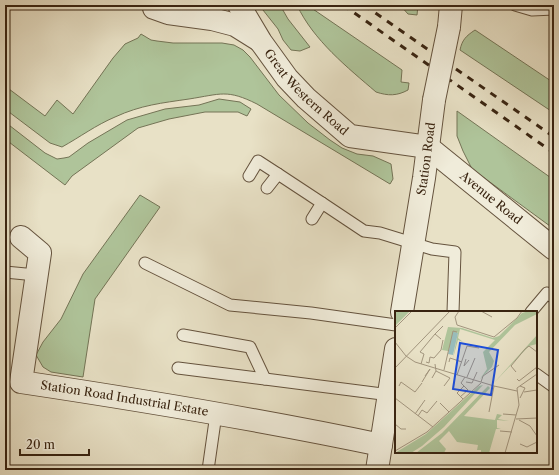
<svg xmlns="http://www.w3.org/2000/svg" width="559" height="475" viewBox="0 0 559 475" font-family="'Libre Caslon Text',serif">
<rect width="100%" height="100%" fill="#e8e1c6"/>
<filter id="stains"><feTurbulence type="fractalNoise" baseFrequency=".005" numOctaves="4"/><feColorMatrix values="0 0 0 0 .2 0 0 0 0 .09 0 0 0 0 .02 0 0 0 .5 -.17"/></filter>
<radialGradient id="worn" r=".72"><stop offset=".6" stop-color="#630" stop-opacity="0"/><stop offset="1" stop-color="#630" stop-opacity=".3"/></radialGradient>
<g fill="#afc49a" stroke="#747456">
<polygon points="259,5 280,5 288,19 310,47 300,51 291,50 283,40 278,29"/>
<path d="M297,5H307L402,70L401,82L409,83L408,90C397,96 388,96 376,92C348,68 313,40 297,5Z"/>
<polygon points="400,5 418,5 417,15 408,14"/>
<path d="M475,30L554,83V113L460,50C462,40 466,36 475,30Z"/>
<path d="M141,34L151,40L157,41L173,43H222L234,45L243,50L250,57L279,95L308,123L330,140L342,148L357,154L373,156L391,164L393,179L390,184L257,104C227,89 221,94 189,99C162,103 141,105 115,117C96,125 80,137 62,147L50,143L5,109V86L45,116L57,100L73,114L113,58L125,44L138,38Z"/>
<polygon points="219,99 240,102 251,109 247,116 238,112 205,112 169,119 138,128 72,176 65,185 5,139 5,122 45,153 57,159 64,158 69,157 88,143 127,120 165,109 199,105"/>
<polygon points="457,111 554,180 554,229 472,169 463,151 457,136"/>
<polygon points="140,195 160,207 95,299 83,377 51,372 43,367 36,355 43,342 61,319 83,274"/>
</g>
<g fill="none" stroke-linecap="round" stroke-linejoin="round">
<defs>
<g id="service">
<polyline points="515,5 532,10 554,9"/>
<polyline points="249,176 258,161 278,174"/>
<polyline points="267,188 278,174 322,203"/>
<polyline points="312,219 322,203 364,231 380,233 432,249 455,252 453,312"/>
<polyline points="145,263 230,305 311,313 396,325"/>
<polyline points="5,272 36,275"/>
<polyline points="531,312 547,293 554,298"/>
<polyline points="178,368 265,379 250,347 183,335"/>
<polyline points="536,374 554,387"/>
<polyline points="265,379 390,395"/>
<polyline points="208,470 216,414"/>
</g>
<g id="minor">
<path id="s1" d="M239,5L261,42L287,78L306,98L350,136L428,147L554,249"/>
<polyline points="154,8 168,13 212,19 235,25 259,40"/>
<path id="s2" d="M21,237L40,253L21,382C141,400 262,420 381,445"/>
</g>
<g id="tertiary">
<polyline points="449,27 451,5"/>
<path id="s3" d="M402,312L424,178L434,100"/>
<polyline points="377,470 396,349"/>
</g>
</defs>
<use href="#service" stroke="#65533e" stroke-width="13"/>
<use href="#minor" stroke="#65533e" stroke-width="24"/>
<use href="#tertiary" stroke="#65533e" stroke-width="24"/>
<use href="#service" stroke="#f0ecda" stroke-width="11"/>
<use href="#minor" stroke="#f0ecda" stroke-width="22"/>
<use href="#tertiary" stroke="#f0ecda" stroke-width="22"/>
<g stroke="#392411" stroke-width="3" stroke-dasharray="7 7" stroke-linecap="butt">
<polyline points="343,5 554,153"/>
<polyline points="364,5 554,137"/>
</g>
<defs>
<polyline id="tertiary-bridge" points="434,100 449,27"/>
</defs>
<use href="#tertiary-bridge" stroke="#65533e" stroke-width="24" stroke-linecap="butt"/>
<use href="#tertiary-bridge" stroke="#f0ecda" stroke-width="22"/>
</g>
<g text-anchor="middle" stroke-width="4" stroke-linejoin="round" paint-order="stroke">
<g font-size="12" fill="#392411" stroke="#f0ecda">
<text dy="4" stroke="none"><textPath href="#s1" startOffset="111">Great Western Road</textPath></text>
<text dy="4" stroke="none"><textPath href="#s3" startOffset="155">Station Road</textPath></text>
<text dy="4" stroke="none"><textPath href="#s1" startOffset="333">Avenue Road</textPath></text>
<text dy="4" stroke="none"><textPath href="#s2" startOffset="260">Station Road Industrial Estate</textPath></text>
</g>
</g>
<g transform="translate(395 311)">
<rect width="142" height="142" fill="#e8e1c6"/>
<path d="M0,0H15L0,15ZM134,0H142V3L120,14L94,41L99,50L97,56L85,68L92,58L88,41L100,29L65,18L63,27L68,31L63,29L58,47L63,21L53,40L47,39L53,16L67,17L98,27L104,25L127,2ZM142,24V33L134,35L98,73ZM88,74L49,116L27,135L16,142H0L31,123L84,75ZM93,75L95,77L69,105L100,109L102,103L107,104L103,108L114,110L102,109V117L106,118H101L94,142H86V139H82L83,134L62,131L54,120L44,130L51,138L49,142H21L47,122Z" fill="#afc49a"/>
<path d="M58,21L63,22L58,44L53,43Z" fill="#98bcba"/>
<path fill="none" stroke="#a2957e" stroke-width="1" d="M64,0L60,6L62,14L99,26L122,7L127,0M86,0L97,6M0,17L17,0M46,28L40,23L48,15M0,31L11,45L20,51L99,75L122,80M71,48L69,55L74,49M31,51L34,52L35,46L39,47L46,39L48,29M54,51L55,47L67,51M26,53L29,43L25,41L40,23M0,57L55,0M49,59L58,20L62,21M41,60L55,67L49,75M121,61L116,55L130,38L134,35L142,41M62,64L72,35L84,37M72,66L80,47M37,67L41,60L40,53M122,68L124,70L142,56M27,71L35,58L30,65M71,71L77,72L82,61M86,71L88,65L104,54M4,75L6,71L20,81L27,72M125,75L130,77L125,87M129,81L142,79M65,86L73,79L69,75M0,87L38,116M68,88L62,82L69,75L66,72L70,66M45,92L54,101M94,101L99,75M20,103L30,89M108,103L121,104M23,105L27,99L32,102L42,90M121,108L142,107M124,109L135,115L142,125M0,113L6,118H11M105,120L117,121M125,133L132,136L142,131M0,140L32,121L86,72M110,142L124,94L122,77L142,63"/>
<path fill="#1d4ed8" fill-opacity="0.15" stroke="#1d4ed8" stroke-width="2" d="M65,32L103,39L96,84L58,78Z"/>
<rect width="142" height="142" fill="none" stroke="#392411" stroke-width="2"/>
</g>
<rect width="559" height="475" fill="none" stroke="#e8e1c6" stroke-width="20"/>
<rect x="6" y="6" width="547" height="463" fill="none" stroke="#392411" stroke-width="2"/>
<rect x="10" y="10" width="539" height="455" fill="none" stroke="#392411"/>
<path d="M20 449v6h69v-6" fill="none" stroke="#392411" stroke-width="2"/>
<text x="26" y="449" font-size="12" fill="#392411" stroke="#f0ecda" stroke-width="3" paint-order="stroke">20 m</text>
<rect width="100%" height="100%" filter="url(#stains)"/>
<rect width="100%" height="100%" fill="url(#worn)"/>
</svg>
